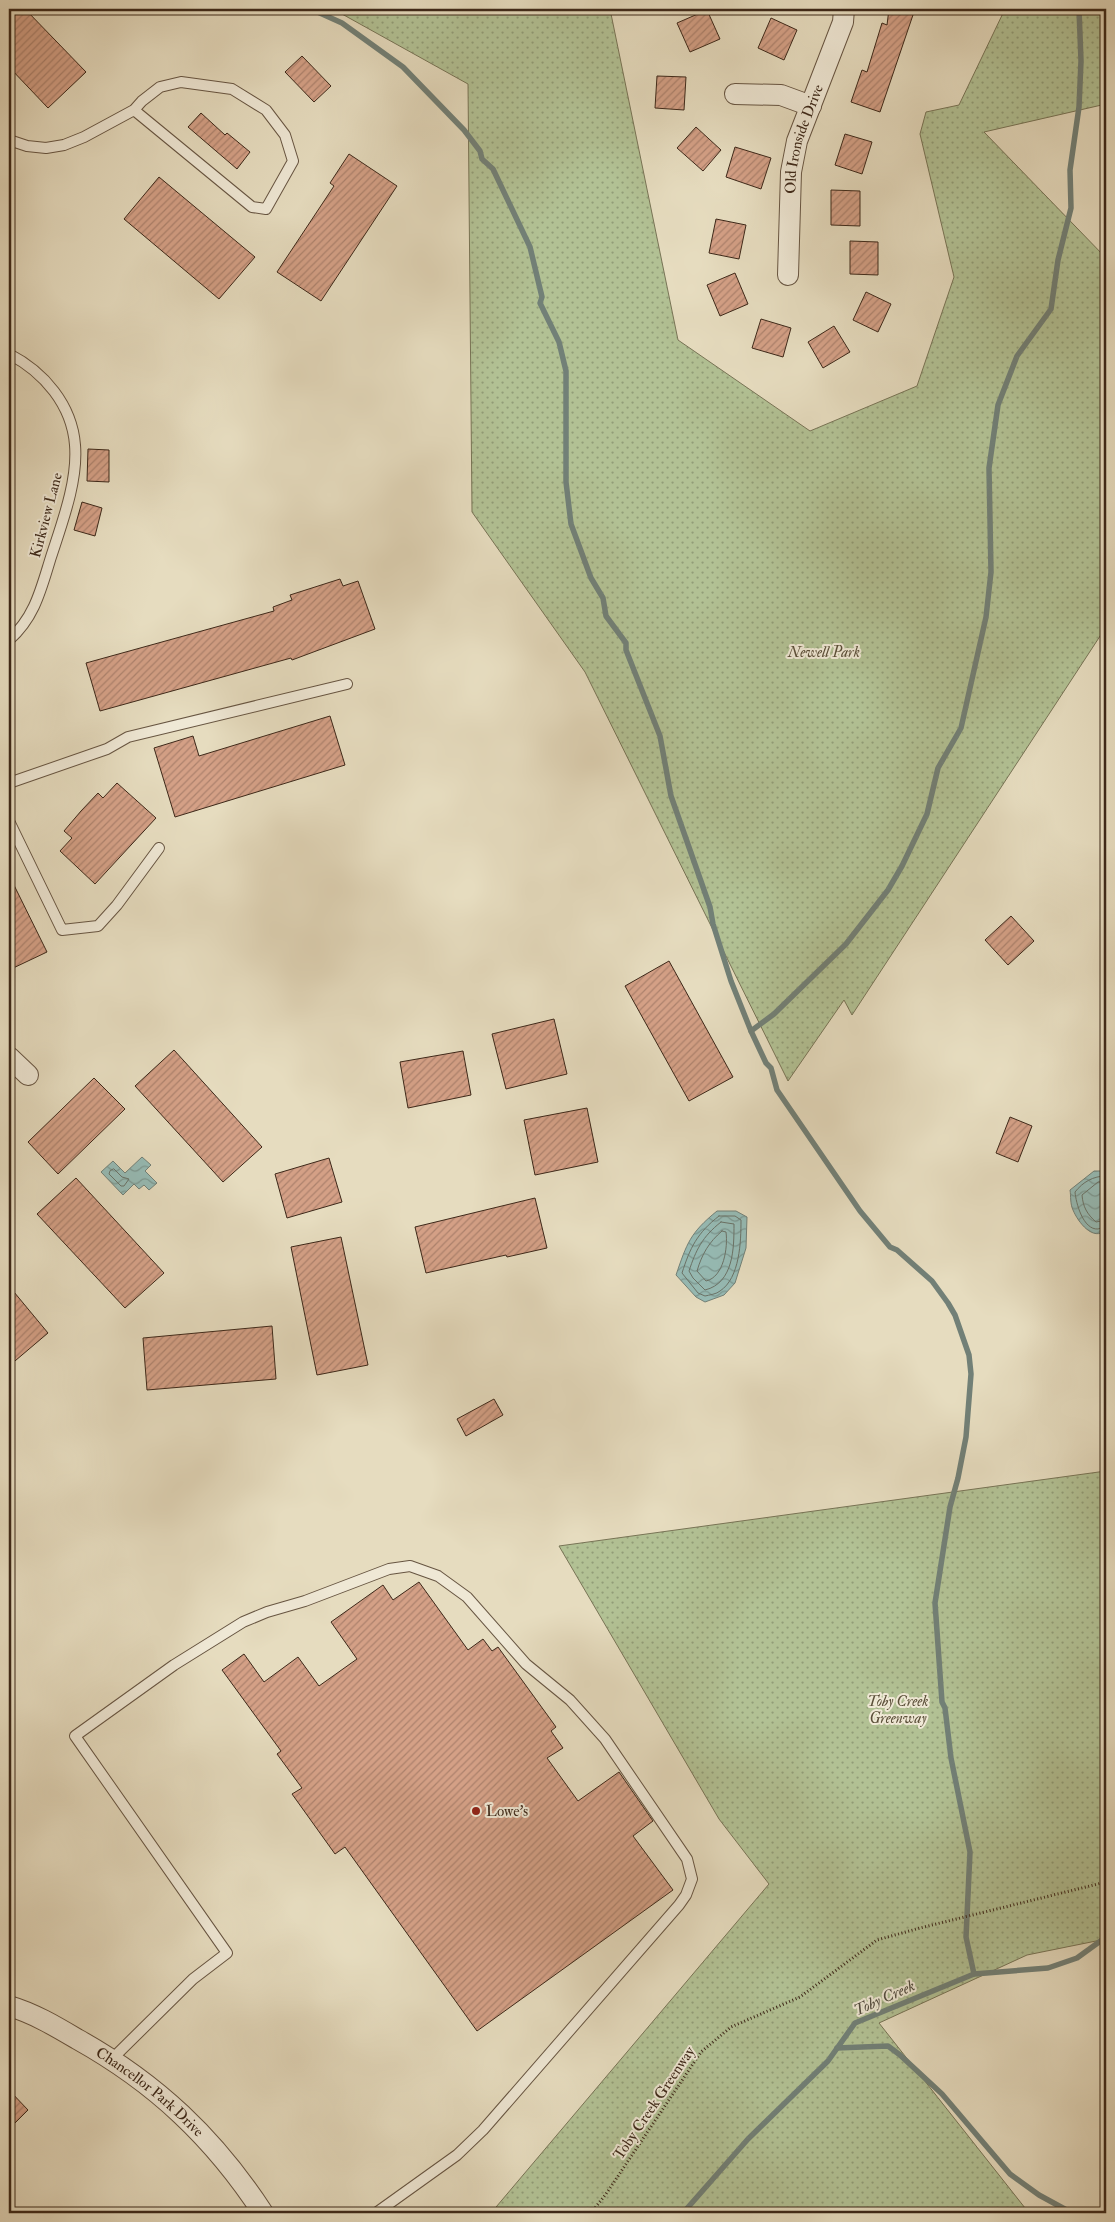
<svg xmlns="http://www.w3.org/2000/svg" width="1115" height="2222" viewBox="0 0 1115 2222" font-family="'IM FELL Double Pica',serif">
<defs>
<pattern id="park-dots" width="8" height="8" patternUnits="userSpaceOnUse" patternTransform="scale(1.25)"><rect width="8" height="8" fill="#b2c194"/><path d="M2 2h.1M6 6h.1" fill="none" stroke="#929d78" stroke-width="1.8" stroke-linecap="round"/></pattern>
<pattern id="water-waves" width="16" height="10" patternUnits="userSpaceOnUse" patternTransform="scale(1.25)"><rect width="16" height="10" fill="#96bbb5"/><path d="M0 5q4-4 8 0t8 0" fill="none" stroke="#7c9892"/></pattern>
<pattern id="building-hatch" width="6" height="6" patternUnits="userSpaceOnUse" patternTransform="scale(1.25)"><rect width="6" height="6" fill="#d4a086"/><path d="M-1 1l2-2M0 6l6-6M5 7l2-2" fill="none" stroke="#ad826d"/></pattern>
</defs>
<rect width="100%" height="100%" fill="#e6dcbf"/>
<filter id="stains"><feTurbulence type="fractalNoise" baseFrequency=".004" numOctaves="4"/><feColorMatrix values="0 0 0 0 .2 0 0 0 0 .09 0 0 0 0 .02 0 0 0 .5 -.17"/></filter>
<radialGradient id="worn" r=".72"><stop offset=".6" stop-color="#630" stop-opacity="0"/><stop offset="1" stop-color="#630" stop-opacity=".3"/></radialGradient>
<g fill="url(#park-dots)" stroke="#787456">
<polygon points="333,9 610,9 678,340 810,431 917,386 954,277 920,134 926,112 959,105 1005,9 1106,9 1106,104 984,132 1106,258 1106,627 852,1015 844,1000 788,1081 585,672 472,512 468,84"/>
<polygon points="1106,1471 1106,1939 1027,1955 879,2023 1029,2213 491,2213 769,1884 719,1819 559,1546"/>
</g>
<g fill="url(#water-waves)" stroke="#728077">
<polygon points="142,1157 151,1165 145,1171 157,1183 149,1190 144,1185 139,1189 134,1184 123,1195 101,1172 113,1161 125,1173"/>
<path d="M1094,1171H1106V1230C1093,1242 1078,1222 1073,1210C1070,1204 1071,1196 1070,1190Z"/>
<path d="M717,1211H736L747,1217L746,1248L735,1283L724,1295L705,1302L696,1297L676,1275C687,1243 690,1233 717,1211Z"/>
</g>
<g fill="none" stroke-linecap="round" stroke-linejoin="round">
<g stroke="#6a7267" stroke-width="1">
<polygon points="114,1169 122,1177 129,1179 124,1186 121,1186 109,1174 110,1171"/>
<path d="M1106,1176C1093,1176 1083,1182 1075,1192C1076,1203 1083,1230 1098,1229C1101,1228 1104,1227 1106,1226"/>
<path d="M1106,1182H1098L1082,1195C1083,1207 1087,1214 1096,1222L1106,1220"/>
<path d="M719,1216H735L741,1220C741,1241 740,1278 720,1291C717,1294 709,1295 705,1296L698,1293L682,1273C690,1248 697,1233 719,1216Z"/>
<path d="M721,1222L734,1224C734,1247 734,1283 705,1290L693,1278L689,1271C696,1250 702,1237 721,1222Z"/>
<path d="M722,1231L726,1232C728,1247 724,1277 706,1281L697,1271C702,1254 709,1242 722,1231Z"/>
</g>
<g stroke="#728077" stroke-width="5.5">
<polyline points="311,9 342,23 403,67 464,130 480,151 482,159 493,169 530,247 542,297 540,303 559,342 566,371 566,482 571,524 591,578 603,598 606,616 626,643 626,650 660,736 671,796 710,907 713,924 731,981 751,1031 766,1063 771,1068 777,1090 860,1211 890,1247 897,1250 932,1281 948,1303 955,1315 969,1355 971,1374 966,1437 958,1478 950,1507 935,1603 942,1702 945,1708 951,1758 970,1852 966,1937 974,1974"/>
<polyline points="751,1031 774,1014 846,944 888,890 902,866 927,814 938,768 961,728 986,617 991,572 989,468 998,405 1017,356 1051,309 1058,260 1071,208 1070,170 1079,107 1081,61 1079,9"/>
<polyline points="837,2048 888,2046 900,2055 942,2094 1010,2174 1039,2195 1072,2213"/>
<polyline points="683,2213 748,2139 828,2061 855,2023 974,1974 1048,1968 1077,1958 1106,1937"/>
</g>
</g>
<g fill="url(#building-hatch)" stroke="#3d2819">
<polygon points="9,9 25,9 86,72 48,108 9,67"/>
<polygon points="889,9 915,9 880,112 851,102 862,70 867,72 882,23 887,25"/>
<polygon points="707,10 720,39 690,52 677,23"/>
<polygon points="771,18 797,30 784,60 758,48"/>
<polygon points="302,56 331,86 314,102 285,72"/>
<polygon points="657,76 686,77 684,110 655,108"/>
<polygon points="201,113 225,135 227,133 250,152 237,169 188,127"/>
<polygon points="696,127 721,150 703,171 677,148"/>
<polygon points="845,134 872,142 862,174 835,165"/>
<polygon points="735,147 771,158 761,189 726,177"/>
<polygon points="349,154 397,186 321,301 277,272 334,186 330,183"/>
<polygon points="159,177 255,257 219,299 124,219"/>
<polygon points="831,190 860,191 860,226 831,225"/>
<polygon points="716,219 746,225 739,259 709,253"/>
<polygon points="850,241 878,242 878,275 850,274"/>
<polygon points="735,273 748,304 720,316 707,285"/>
<polygon points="866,292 891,304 878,332 853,320"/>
<polygon points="761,319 791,328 783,357 752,348"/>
<polygon points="834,326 850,352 823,368 808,342"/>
<polygon points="88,449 109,450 109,482 87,481"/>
<polygon points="82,502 102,508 95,536 74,530"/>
<polygon points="340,579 343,586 358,581 375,629 292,660 291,658 100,711 86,663 274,611 273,607 292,600 290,595"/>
<polygon points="330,716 345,765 175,817 154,748 193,736 199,756"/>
<polygon points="117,783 156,818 95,884 60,851 72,838 64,831 81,811 98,793 103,798"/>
<polygon points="9,875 47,952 9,970"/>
<polygon points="1011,916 1034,941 1008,965 985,940"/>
<polygon points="669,961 733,1077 689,1101 625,986"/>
<polygon points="554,1019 567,1074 506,1089 492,1034"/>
<polygon points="174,1050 262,1147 223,1182 135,1086"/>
<polygon points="463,1051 471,1095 408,1108 400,1062"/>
<polygon points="94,1078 125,1109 58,1174 28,1142"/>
<polygon points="587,1108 598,1162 535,1175 524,1120"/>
<polygon points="1010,1117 1032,1126 1018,1162 996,1153"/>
<polygon points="329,1158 342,1202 287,1218 275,1174"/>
<polygon points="76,1178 164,1273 125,1308 37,1214"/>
<polygon points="535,1198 547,1248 507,1257 506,1255 426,1273 415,1227"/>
<polygon points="341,1237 368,1365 317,1375 291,1247"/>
<polygon points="9,1286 48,1333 9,1366"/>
<polygon points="272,1326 276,1379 147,1390 143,1338"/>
<polygon points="494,1399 503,1415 466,1436 457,1419"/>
<polygon points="419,1582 468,1650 483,1639 492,1651 498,1647 556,1727 551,1731 563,1748 547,1758 578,1801 619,1772 653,1821 633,1836 673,1890 477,2031 345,1847 335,1854 292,1794 302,1788 277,1754 281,1751 222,1670 244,1654 264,1682 298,1657 319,1686 357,1659 331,1622 383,1585 393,1600"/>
<polygon points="9,2090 28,2110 9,2129"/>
</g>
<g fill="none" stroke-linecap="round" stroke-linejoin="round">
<defs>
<g id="lane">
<polyline points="9,140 27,146 46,148 64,145 84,137 134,110 142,101 160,87 181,82 232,89 266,110 285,135 293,161 266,209 252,207 134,110"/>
<path d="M9,354C44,372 72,405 75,445C78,481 62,523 51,557C41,589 35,617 9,640"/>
<polyline points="9,783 107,749 128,737 347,684"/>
<polyline points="9,821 62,930 98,926 117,905 159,848"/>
<polyline points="112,2059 193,1979 227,1953 75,1736 174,1665 243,1622 267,1612 305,1601 389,1569 410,1566 438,1576 467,1597 526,1664 570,1700 605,1739 687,1859 692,1879 686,1895 679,1905 483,2130 457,2155 376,2213"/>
</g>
<g id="street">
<polyline points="735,94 781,95 811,106"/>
<path id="s1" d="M788,275L791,172L797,141L843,22L844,9"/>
<polyline points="9,1057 28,1075"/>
<path id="s2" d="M9,2006C33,2013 55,2026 77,2039C156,2083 214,2138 263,2213"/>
</g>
</defs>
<use href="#lane" stroke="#675542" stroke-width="12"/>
<use href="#street" stroke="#675542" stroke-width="22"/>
<polyline stroke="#3d2819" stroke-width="3" stroke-dasharray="1 2.5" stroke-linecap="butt" points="591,2213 606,2194 701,2052 731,2027 800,1997 877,1940 920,1928 1106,1882"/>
<use href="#lane" stroke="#efe8d5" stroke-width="10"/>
<use href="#street" stroke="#efe8d5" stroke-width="20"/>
</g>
<circle fill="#8f2418" stroke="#efe8d5" stroke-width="2" cx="476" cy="1811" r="5"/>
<g text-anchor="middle" stroke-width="4" stroke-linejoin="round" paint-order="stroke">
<g font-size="15" fill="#3d2819" stroke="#efe8d5">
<text dy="5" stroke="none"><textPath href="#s1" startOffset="138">Old Ironside Drive</textPath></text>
<text transform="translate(46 515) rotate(-75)" y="5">Kirkview Lane</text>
<text dy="5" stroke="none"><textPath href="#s2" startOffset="166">Chancellor Park Drive</textPath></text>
<text transform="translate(654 2103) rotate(-56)" y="5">Toby Creek Greenway</text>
</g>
<g font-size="15" font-style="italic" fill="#5a4e38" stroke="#efe8d5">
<text x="824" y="657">Newell Park</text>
<text x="898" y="1706">Toby Creek<tspan x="898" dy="17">Greenway</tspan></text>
</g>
<g font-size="15" fill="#3d2819" stroke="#efe8d5" text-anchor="start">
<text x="486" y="1816">Lowe's</text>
</g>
<g font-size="16" font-style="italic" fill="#534d40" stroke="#efe8d5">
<text transform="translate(884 1997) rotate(-24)" y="6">Toby Creek</text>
</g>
</g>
<rect width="1115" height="2222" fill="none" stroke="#e6dcbf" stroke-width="30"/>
<rect x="10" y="10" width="1095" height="2202" fill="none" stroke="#3d2819" stroke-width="2.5"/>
<rect x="15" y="15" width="1085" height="2192" fill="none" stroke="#3d2819"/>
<rect width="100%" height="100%" filter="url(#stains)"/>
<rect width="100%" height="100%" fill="url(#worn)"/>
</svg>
